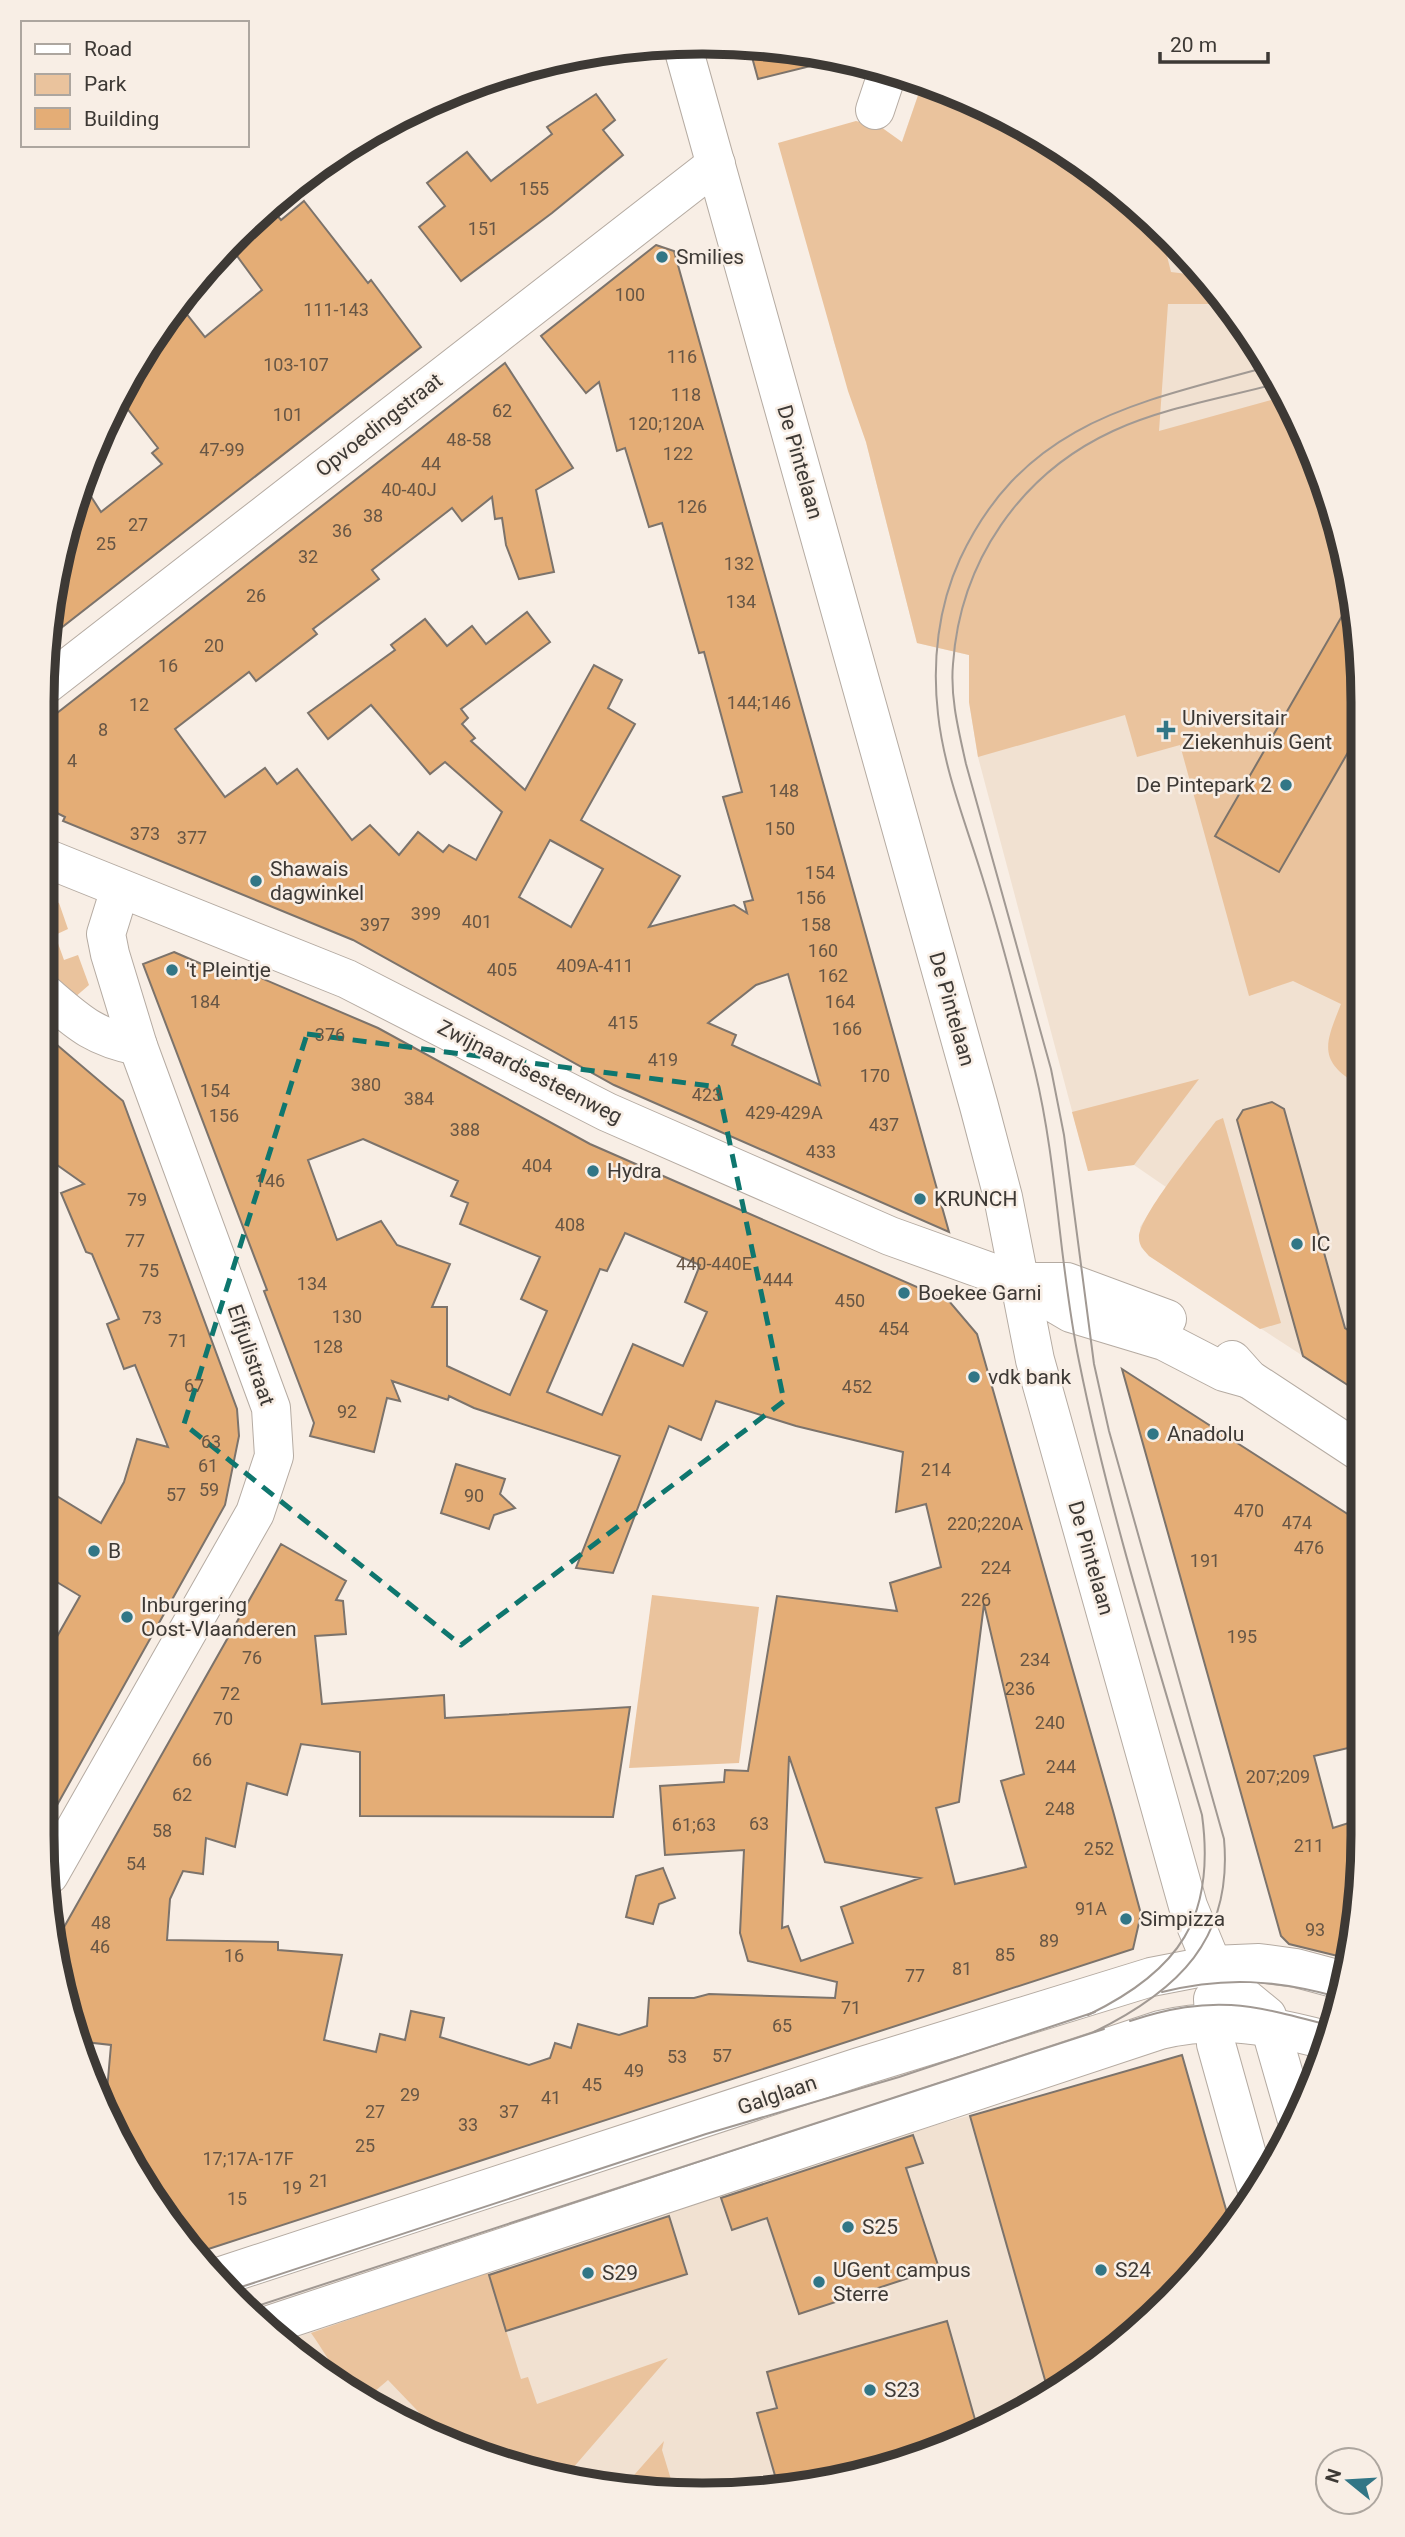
<svg xmlns="http://www.w3.org/2000/svg" width="1405" height="2537" viewBox="0 0 1405 2537" font-family="Roboto,sans-serif">
<rect width="100%" height="100%" fill="#f8eee5"/>
<g fill="#f1e1d1">
<polygon points="923,81 1033,131 1169,235 1252,336 1328,490 1357,617 1360,1393 1149,1256 1141,1247 1140,1227 1166,1187 1134,1165 1088,1171 978,757 969,702 969,655 917,643 866,442 833,339"/>
<polygon points="1182,2055 1229,2220 1138,2331 955,2445 745,2494 531,2472 335,2383 289,2340 488,2271 936,2125"/>
</g>
<g fill="#eac39d">
<path d="M923,81L1033,131L1160,228L1171,272L1203,276L1226,304H1168L1159,431L1282,397L1328,490L1357,617L1359,1085C1316,1061 1326,1042 1341,1004L1293,981L1249,996L1180,745L1137,757L1125,715L978,757L969,702V655L917,643L866,442L848,391L778,143L856,121L881,127L902,142Z"/>
<polygon points="43,897 59,903 68,929 55,935 64,960 78,955 89,985 74,998 43,974"/>
<polygon points="1199,1079 1134,1165 1088,1171 1072,1112"/>
<path d="M1223,1118L1281,1323L1260,1329L1149,1256C1144,1250 1139,1246 1139,1238C1138,1217 1201,1141 1216,1121Z"/>
<polygon points="652,1595 759,1607 739,1763 629,1768"/>
<path d="M488,2271L521,2379L528,2377L537,2404L668,2358L566,2476L531,2472L435,2429L388,2380L367,2398C343,2387 326,2354 311,2333Z"/>
<polygon points="664,2441 662,2450 673,2486 628,2482"/>
</g>
<g fill="#e4ad76" stroke="#7c736b" stroke-width="2" fill-rule="evenodd">
<polygon points="749,46 789,48 839,59 758,79"/>
<polygon points="596,94 615,120 603,130 623,155 552,213 461,281 419,227 445,206 427,183 467,152 491,181 552,134 547,127"/>
<polygon points="304,201 368,283 371,280 421,347 47,639 81,481 101,512 162,464 152,453 158,448 119,398 131,372 159,333 185,312 205,337 262,290 229,245 270,207 281,220"/>
<path d="M656,245L674,251L949,1232L614,1085L353,940L63,821L65,817L57,813L56,799L43,795V724L505,363L573,468L536,490L554,572L519,579L506,545L502,518L495,519L492,497L462,521L452,508L372,570L379,579L313,629L317,634L256,681L249,672L175,729L225,797L265,768L277,784L297,769L352,840L370,825L399,855L418,832L443,852L449,845L476,860L502,812L445,762L430,774L371,705L328,739L308,713L395,650L391,645L425,619L447,646L472,626L486,644L527,612L550,642L461,709L468,718L462,724L475,738L471,741L525,790L594,665L622,680L608,708L635,724L581,820L680,876L649,927L734,905L747,913L744,902L753,900L723,797L742,792L704,652L699,653L662,523L649,527L625,448L617,451L599,382L586,393L541,336ZM550,840L603,869L571,927L519,897ZM788,974L808,1044L820,1085L732,1045L736,1035L708,1023L756,985Z"/>
<polygon points="1353,597 1357,617 1358,735 1279,872 1215,836"/>
<path d="M174,952L236,979L247,972L378,1028L590,1144L949,1301L977,1334L1113,1811L1141,1914L1133,1949L196,2253L178,2236L106,2102L111,2045L76,2041L59,1936L281,1544L346,1581L336,1600L343,1601L346,1634L315,1636L322,1704L444,1695L445,1718L630,1707L613,1817L360,1816V1752L301,1744L287,1795L247,1783L235,1847L206,1838L203,1874L183,1871L170,1899L167,1940L278,1942V1950L342,1955L324,2040L376,2052L380,2034L405,2040L411,2011L444,2018L440,2037L529,2065L550,2058L555,2043L571,2048L578,2024L619,2035L647,2026L649,1998H694L709,1994L835,1998L837,1982L748,1961L740,1933L744,1850L665,1855L660,1786L724,1782L725,1770L748,1771L777,1596L897,1611L890,1583L941,1567L926,1504L896,1512L903,1452L796,1426L716,1401L701,1440L669,1426L613,1573L576,1568L620,1456L474,1408L449,1396L448,1400L392,1381L400,1401L387,1398L374,1452L310,1436L314,1423L264,1291L267,1290L143,964ZM363,1139L458,1181L451,1196L468,1203L460,1224L540,1257L521,1299L547,1311L510,1395L447,1366V1307H432L450,1264L397,1245L381,1221L337,1240L308,1160ZM625,1233L700,1265L685,1302L707,1312L683,1366L633,1344L602,1415L547,1392L600,1269L607,1271ZM984,1604L1024,1774L1001,1781L1026,1867L955,1884L936,1808L959,1802ZM789,1756L825,1862L920,1878L841,1907L853,1943L801,1961L788,1926L782,1928Z"/>
<polygon points="43,1033 123,1101 237,1409 239,1436 225,1505 42,1832 42,1663 80,1596 42,1573 42,1487 101,1523 124,1482 137,1439 168,1447 135,1365 124,1369 107,1324 119,1319 92,1254 86,1252 61,1193 84,1184 43,1155"/>
<polygon points="1272,1102 1284,1109 1345,1328 1360,1338 1360,1393 1303,1356 1237,1120 1243,1110"/>
<polygon points="1122,1369 1360,1522 1361,1745 1314,1756 1333,1828 1361,1819 1362,1877 1346,1958 1289,1944 1281,1936"/>
<polygon points="456,1464 505,1479 500,1494 515,1508 494,1515 489,1529 441,1513"/>
<polygon points="663,1868 675,1898 659,1904 653,1924 626,1917 636,1876"/>
<polygon points="1182,2055 1229,2220 1138,2331 1047,2387 970,2116"/>
<polygon points="913,2135 923,2163 906,2168 939,2268 799,2314 767,2218 732,2230 721,2198"/>
<polygon points="669,2216 687,2274 506,2331 489,2275"/>
<polygon points="947,2321 978,2430 955,2445 778,2486 757,2413 777,2408 767,2372"/>
</g>
<g fill="none" stroke-linecap="round" stroke-linejoin="round">
<defs>
<g id="minor">
<polyline points="875,110 888,71"/>
<polyline points="43,687 716,164"/>
<path d="M43,992C77,1021 92,1037 138,1046"/>
<polyline points="49,1875 255,1513 274,1456 271,1408 138,1046 110,954 106,934 120,889"/>
</g>
<g id="tertiary">
<polyline points="682,44 979,1106 1003,1197 1035,1360 1188,1906 1216,1974 1267,2016 1296,2117"/>
<polyline points="43,857 347,979 607,1112 890,1236 1018,1282 1071,1313 1164,1341 1224,1372 1249,1379"/>
<polyline points="1024,1282 1067,1282 1167,1319"/>
<polyline points="1232,1360 1249,1379 1360,1452"/>
<polyline points="1213,1999 1216,2044 1256,2187"/>
<polyline points="221,2276 859,2067 1151,1977 1213,1965 1259,1963 1296,1968 1341,1980"/>
<path d="M272,2324L1160,2030C1222,2016 1270,2025 1329,2041"/>
</g>
</defs>
<use href="#minor" stroke="#b5aba2" stroke-width="40"/>
<use href="#tertiary" stroke="#b5aba2" stroke-width="40"/>
<use href="#minor" stroke="#fff" stroke-width="38"/>
<use href="#tertiary" stroke="#fff" stroke-width="38"/>
<g stroke="#a19993" stroke-width="2">
<path d="M1162,1992C1226,1976 1275,1980 1338,1997"/>
<path d="M1088,2015C1179,1971 1216,1918 1202,1815C1158,1665 1110,1515 1079,1361C1059,1265 1058,1167 1035,1071C1019,1006 1002,940 982,876C966,824 944,770 938,714C932,662 938,607 960,559C1024,422 1136,403 1267,367"/>
<path d="M1130,2021C1214,1994 1250,2004 1332,2026"/>
<path d="M1094,2032C1178,1991 1233,1939 1224,1839L1109,1431L1094,1364L1064,1135L1051,1069L966,764C959,732 950,698 953,664C960,562 1020,474 1113,431C1163,408 1222,398 1276,384"/>
<polyline points="235,2289 706,2134 899,2077 1095,2012"/>
<polyline points="254,2307 1104,2029"/>
</g>
</g>
<path fill="none" stroke="#0f766e" stroke-width="5" stroke-dasharray="14 9" stroke-linejoin="round" d="M307,1034L718,1087L784,1401L461,1645L184,1424Z"/>
<g fill="#327686" stroke="#f8eee5" stroke-width="2.5">
<circle cx="662" cy="257" r="7"/>
<path d="M1162.5 719.5h7v7h7v7h-7v7h-7v-7h-7v-7h7z"/>
<circle cx="1286" cy="785" r="7"/>
<circle cx="256" cy="881" r="7"/>
<circle cx="172" cy="970" r="7"/>
<circle cx="593" cy="1171" r="7"/>
<circle cx="920" cy="1199" r="7"/>
<circle cx="1297" cy="1244" r="7"/>
<circle cx="904" cy="1293" r="7"/>
<circle cx="974" cy="1377" r="7"/>
<circle cx="1153" cy="1434" r="7"/>
<circle cx="94" cy="1551" r="7"/>
<circle cx="127" cy="1617" r="7"/>
<circle cx="1126" cy="1919" r="7"/>
<circle cx="848" cy="2227" r="7"/>
<circle cx="1101" cy="2270" r="7"/>
<circle cx="588" cy="2273" r="7"/>
<circle cx="819" cy="2282" r="7"/>
<circle cx="870" cy="2390" r="7"/>
</g>
<g text-anchor="middle" stroke-width="5" stroke-linejoin="round" paint-order="stroke">
<g font-size="18" fill="#675645">
<text x="534" y="195">155</text>
<text x="483" y="235">151</text>
<text x="630" y="301">100</text>
<text x="336" y="316">111-143</text>
<text x="682" y="363">116</text>
<text x="296" y="371">103-107</text>
<text x="686" y="401">118</text>
<text x="502" y="417">62</text>
<text x="288" y="421">101</text>
<text x="666" y="430">120;120A</text>
<text x="469" y="446">48-58</text>
<text x="222" y="456">47-99</text>
<text x="678" y="460">122</text>
<text x="431" y="470">44</text>
<text x="409" y="496">40-40J</text>
<text x="692" y="513">126</text>
<text x="373" y="522">38</text>
<text x="138" y="531">27</text>
<text x="342" y="537">36</text>
<text x="106" y="550">25</text>
<text x="308" y="563">32</text>
<text x="739" y="570">132</text>
<text x="256" y="602">26</text>
<text x="741" y="608">134</text>
<text x="214" y="652">20</text>
<text x="168" y="672">16</text>
<text x="759" y="709">144;146</text>
<text x="139" y="711">12</text>
<text x="103" y="736">8</text>
<text x="72" y="767">4</text>
<text x="784" y="797">148</text>
<text x="780" y="835">150</text>
<text x="145" y="840">373</text>
<text x="192" y="844">377</text>
<text x="820" y="879">154</text>
<text x="811" y="904">156</text>
<text x="426" y="920">399</text>
<text x="477" y="928">401</text>
<text x="375" y="931">397</text>
<text x="816" y="931">158</text>
<text x="823" y="957">160</text>
<text x="595" y="972">409A-411</text>
<text x="502" y="976">405</text>
<text x="833" y="982">162</text>
<text x="205" y="1008">184</text>
<text x="840" y="1008">164</text>
<text x="623" y="1029">415</text>
<text x="847" y="1035">166</text>
<text x="330" y="1041">376</text>
<text x="663" y="1066">419</text>
<text x="875" y="1082">170</text>
<text x="366" y="1091">380</text>
<text x="215" y="1097">154</text>
<text x="707" y="1101">423</text>
<text x="419" y="1105">384</text>
<text x="784" y="1119">429-429A</text>
<text x="224" y="1122">156</text>
<text x="884" y="1131">437</text>
<text x="465" y="1136">388</text>
<text x="821" y="1158">433</text>
<text x="537" y="1172">404</text>
<text x="270" y="1187">146</text>
<text x="137" y="1206">79</text>
<text x="570" y="1231">408</text>
<text x="135" y="1247">77</text>
<text x="714" y="1270">440-440E</text>
<text x="149" y="1277">75</text>
<text x="778" y="1286">444</text>
<text x="312" y="1290">134</text>
<text x="850" y="1307">450</text>
<text x="347" y="1323">130</text>
<text x="152" y="1324">73</text>
<text x="894" y="1335">454</text>
<text x="178" y="1347">71</text>
<text x="328" y="1353">128</text>
<text x="194" y="1392">67</text>
<text x="857" y="1393">452</text>
<text x="347" y="1418">92</text>
<text x="211" y="1448">63</text>
<text x="208" y="1472">61</text>
<text x="936" y="1476">214</text>
<text x="209" y="1496">59</text>
<text x="176" y="1501">57</text>
<text x="474" y="1502">90</text>
<text x="1249" y="1517">470</text>
<text x="1297" y="1529">474</text>
<text x="985" y="1530">220;220A</text>
<text x="1309" y="1554">476</text>
<text x="1205" y="1567">191</text>
<text x="996" y="1574">224</text>
<text x="976" y="1606">226</text>
<text x="1242" y="1643">195</text>
<text x="252" y="1664">76</text>
<text x="1035" y="1666">234</text>
<text x="1020" y="1695">236</text>
<text x="230" y="1700">72</text>
<text x="223" y="1725">70</text>
<text x="1050" y="1729">240</text>
<text x="202" y="1766">66</text>
<text x="1061" y="1773">244</text>
<text x="1278" y="1783">207;209</text>
<text x="182" y="1801">62</text>
<text x="1060" y="1815">248</text>
<text x="759" y="1830">63</text>
<text x="694" y="1831">61;63</text>
<text x="162" y="1837">58</text>
<text x="1309" y="1852">211</text>
<text x="1099" y="1855">252</text>
<text x="136" y="1870">54</text>
<text x="1091" y="1915">91A</text>
<text x="101" y="1929">48</text>
<text x="1315" y="1936">93</text>
<text x="1049" y="1947">89</text>
<text x="100" y="1953">46</text>
<text x="1005" y="1961">85</text>
<text x="234" y="1962">16</text>
<text x="962" y="1975">81</text>
<text x="915" y="1982">77</text>
<text x="851" y="2014">71</text>
<text x="782" y="2032">65</text>
<text x="722" y="2062">57</text>
<text x="677" y="2063">53</text>
<text x="634" y="2077">49</text>
<text x="592" y="2091">45</text>
<text x="410" y="2101">29</text>
<text x="551" y="2104">41</text>
<text x="375" y="2118">27</text>
<text x="509" y="2118">37</text>
<text x="468" y="2131">33</text>
<text x="365" y="2152">25</text>
<text x="248" y="2165">17;17A-17F</text>
<text x="319" y="2187">21</text>
<text x="292" y="2194">19</text>
<text x="237" y="2205">15</text>
</g>
<g font-size="21" fill="#3d3935" stroke="#f8eee5" text-anchor="start">
<text x="676" y="264">Smilies</text>
<text x="1182" y="725">Universitair<tspan x="1182" dy="24">Ziekenhuis Gent</tspan></text>
<text x="1272" y="792" text-anchor="end">De Pintepark 2</text>
<text x="270" y="876">Shawais<tspan x="270" dy="24">dagwinkel</tspan></text>
<text x="186" y="977">'t Pleintje</text>
<text x="607" y="1178">Hydra</text>
<text x="934" y="1206">KRUNCH</text>
<text x="1311" y="1251">IC</text>
<text x="918" y="1300">Boekee Garni</text>
<text x="988" y="1384">vdk bank</text>
<text x="1167" y="1441">Anadolu</text>
<text x="108" y="1558">B</text>
<text x="141" y="1612">Inburgering<tspan x="141" dy="24">Oost-Vlaanderen</tspan></text>
<text x="1140" y="1926">Simpizza</text>
<text x="862" y="2234">S25</text>
<text x="833" y="2277">UGent campus<tspan x="833" dy="24">Sterre</tspan></text>
<text x="1115" y="2277">S24</text>
<text x="602" y="2280">S29</text>
<text x="884" y="2397">S23</text>
</g>
<g font-size="21" fill="#3d3935" stroke="#f8eee5">
<text transform="translate(379 425) rotate(-38)" y="7">Opvoedingstraat</text>
<text transform="translate(800 462) rotate(74)" y="7">De Pintelaan</text>
<text transform="translate(952 1009) rotate(74)" y="7">De Pintelaan</text>
<text transform="translate(530 1072) rotate(27)" y="7">Zwijnaardsesteenweg</text>
<text transform="translate(251 1355) rotate(71)" y="7">Elfjulistraat</text>
<text transform="translate(1091 1558) rotate(74)" y="7">De Pintelaan</text>
<text transform="translate(777 2095) rotate(-19)" y="7">Galglaan</text>
</g>
</g>
<path d="M0 0H1405V2537H0ZM702 54H703A648 648 0 0 1 1351 702V1835A648 648 0 0 1 703 2483H702A648 648 0 0 1 54 1835V702A648 648 0 0 1 702 54Z" fill="#f8eee5" fill-rule="evenodd"/>
<path fill="none" stroke="#3d3935" stroke-width="9" d="M702 54H703A648 648 0 0 1 1351 702V1835A648 648 0 0 1 703 2483H702A648 648 0 0 1 54 1835V702A648 648 0 0 1 702 54Z"/>
<rect x="21" y="21" width="228" height="126" fill="#f8eee5" stroke="#ada69f" stroke-width="2"/>
<rect x="35" y="44" width="35" height="10" fill="#ffffff" stroke="#ada69f" stroke-width="2"/>
<text x="84" y="56" font-size="21" fill="#3d3935">Road</text>
<rect x="35" y="74" width="35" height="21" fill="#eac39d" stroke="#ada69f" stroke-width="2"/>
<text x="84" y="91" font-size="21" fill="#3d3935">Park</text>
<rect x="35" y="108" width="35" height="21" fill="#e4ad76" stroke="#ada69f" stroke-width="2"/>
<text x="84" y="126" font-size="21" fill="#3d3935">Building</text>
<g transform="translate(1349 2481) rotate(288)"><circle r="33" fill="#f8eee5" stroke="#ada69f" stroke-width="2"/>
<path d="M0-5L12 26L0 18L-12 26Z" fill="#327686"/>
<text y="-10" font-size="19" font-weight="bold" text-anchor="middle" fill="#3d3935">N</text>
</g>
<path d="M1160 52v10h108v-10" fill="none" stroke="#3d3935" stroke-width="3.5"/>
<text x="1170" y="52" font-size="21" fill="#3d3935" stroke="#f8eee5" stroke-width="5" paint-order="stroke">20 m</text>
</svg>
